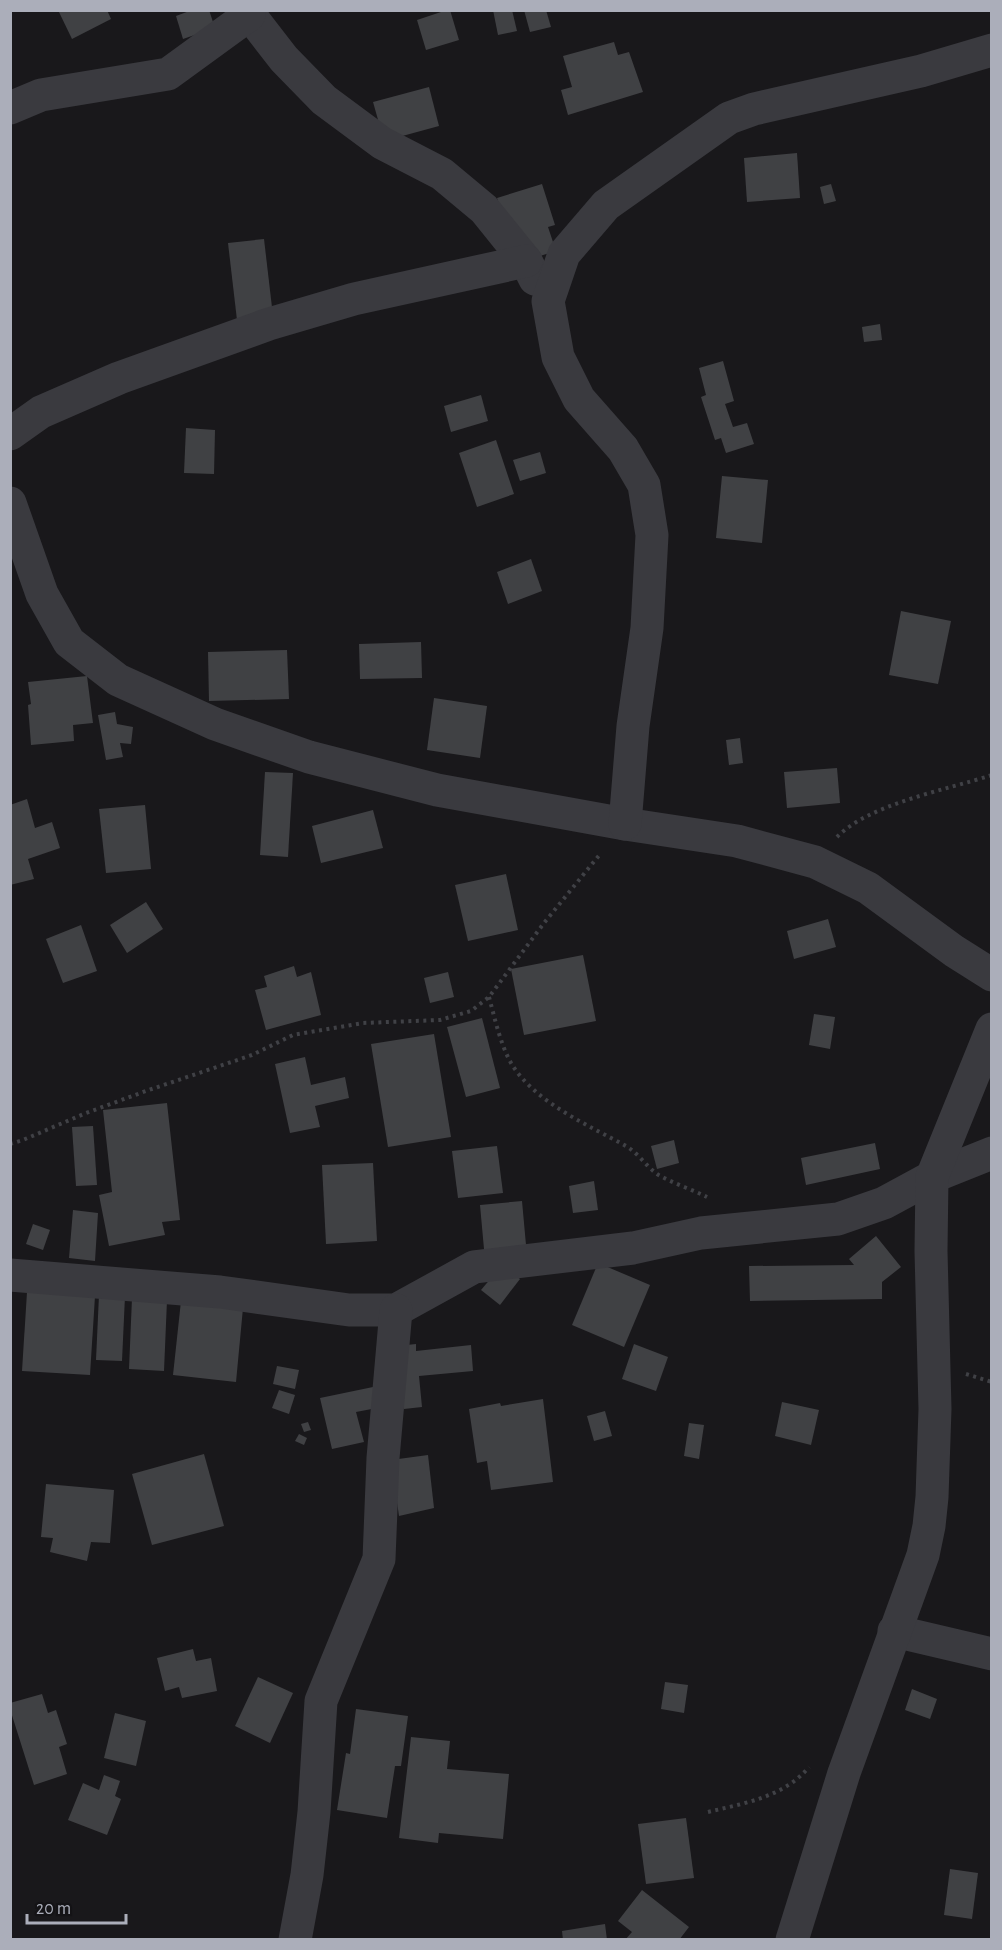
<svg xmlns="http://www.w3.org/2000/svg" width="1002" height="1950" viewBox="0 0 1002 1950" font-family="'Alegreya Sans',sans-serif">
<rect width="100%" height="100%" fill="#19181b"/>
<g fill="#404144">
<polygon points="58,10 107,10 111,19 72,39"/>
<polygon points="192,10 209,10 215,28 183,39 176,16"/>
<polygon points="447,10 450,10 459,40 426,50 417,20"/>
<polygon points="493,10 512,10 517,31 498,35"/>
<polygon points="524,10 546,10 551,27 530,32"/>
<polygon points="614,42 618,55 629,52 643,92 568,115 561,90 572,87 563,56"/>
<polygon points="429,87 439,126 384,141 373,102"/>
<polygon points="797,153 800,198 747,202 744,158"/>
<polygon points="542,184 555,225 548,227 556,251 527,260 510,238 497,198"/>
<polygon points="831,184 836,201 824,204 820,187"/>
<polygon points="264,239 273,316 237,320 228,243"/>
<polygon points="880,324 882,340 864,342 862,327"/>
<polygon points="723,361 734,401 725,404 733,427 747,423 754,444 726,453 721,438 715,440 701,397 706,395 699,368"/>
<polygon points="481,395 488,421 451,432 444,406"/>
<polygon points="186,428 215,430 214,474 184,473"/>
<polygon points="496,440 514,494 477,507 459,453"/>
<polygon points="540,452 546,473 520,481 513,460"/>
<polygon points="722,476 768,480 762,543 716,538"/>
<polygon points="531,559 542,591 508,604 497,572"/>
<polygon points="901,611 951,621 938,684 889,675"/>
<polygon points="421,642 422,678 360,679 359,644"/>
<polygon points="287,650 289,699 209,701 208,652"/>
<polygon points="87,676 93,723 73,725 74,741 31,745 28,705 31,704 28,682"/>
<polygon points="434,698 487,706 480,758 427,750"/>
<polygon points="115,712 117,724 133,727 131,744 120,743 123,757 106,760 98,715"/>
<polygon points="740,738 743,763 729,765 726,740"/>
<polygon points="837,768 840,803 787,808 784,772"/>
<polygon points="265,772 293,773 288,857 260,855"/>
<polygon points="27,799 35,828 52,822 60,848 28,859 34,879 10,885 10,805"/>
<polygon points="145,805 151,869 106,873 99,809"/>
<polygon points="373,810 383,848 321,863 312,826"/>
<polygon points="506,874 518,930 468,941 455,885"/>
<polygon points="146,902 163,929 127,953 110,925"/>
<polygon points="828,919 836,947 794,959 787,931"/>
<polygon points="81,925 97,971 63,983 46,939"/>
<polygon points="583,955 596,1021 524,1035 511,969"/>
<polygon points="294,966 297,977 311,972 321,1015 266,1030 255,990 267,987 264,976"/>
<polygon points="448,972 454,997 430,1003 424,978"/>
<polygon points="814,1014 835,1017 830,1049 809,1045"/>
<polygon points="482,1018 500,1088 466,1097 447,1027"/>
<polygon points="434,1034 451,1137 388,1147 371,1044"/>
<polygon points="305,1057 311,1085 345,1077 349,1098 315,1106 320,1127 290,1133 275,1064"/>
<polygon points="167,1103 180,1220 162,1222 165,1235 109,1246 99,1195 112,1192 103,1110"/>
<polygon points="93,1126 97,1185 76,1186 72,1127"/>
<polygon points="674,1140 679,1163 657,1169 651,1146"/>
<polygon points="875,1143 880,1169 806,1185 801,1158"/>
<polygon points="497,1146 503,1193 458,1198 452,1151"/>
<polygon points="373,1163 377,1241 326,1244 322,1165"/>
<polygon points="594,1181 598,1210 573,1213 569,1186"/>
<polygon points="522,1201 527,1256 485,1260 480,1205"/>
<polygon points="73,1210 98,1213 95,1261 69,1258"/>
<polygon points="33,1224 50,1230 43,1250 26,1244"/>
<polygon points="876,1236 901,1267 882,1282 882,1299 750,1301 749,1266 854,1265 849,1259"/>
<polygon points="598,1263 650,1285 624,1347 572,1325"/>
<polygon points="502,1265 520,1279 500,1305 481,1290"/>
<polygon points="27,1292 95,1296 90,1375 22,1371"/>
<polygon points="99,1295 125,1296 122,1361 96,1360"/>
<polygon points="132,1298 167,1300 164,1371 129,1369"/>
<polygon points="181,1301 243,1308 236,1382 173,1375"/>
<polygon points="416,1344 416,1351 471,1345 473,1371 419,1376 422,1407 404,1409 397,1346"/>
<polygon points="634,1344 668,1357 656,1391 622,1379"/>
<polygon points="277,1366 299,1370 295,1389 273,1384"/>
<polygon points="373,1387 377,1408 356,1412 364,1442 332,1449 320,1398"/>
<polygon points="279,1390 295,1395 289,1414 272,1408"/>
<polygon points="543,1399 553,1482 491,1490 487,1461 477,1463 469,1409 500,1403 501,1406"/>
<polygon points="782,1402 819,1410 811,1445 775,1436"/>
<polygon points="605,1411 612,1436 594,1441 587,1416"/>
<polygon points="308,1422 311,1430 304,1432 301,1424"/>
<polygon points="689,1423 704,1425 699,1459 684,1456"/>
<polygon points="299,1434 307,1438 304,1445 295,1441"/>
<polygon points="204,1454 224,1526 152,1545 132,1474"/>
<polygon points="428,1455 434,1508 399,1516 391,1460"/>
<polygon points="46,1484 114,1490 110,1543 91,1542 87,1561 50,1552 53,1538 41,1537"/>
<polygon points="193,1649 196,1661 211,1658 217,1691 182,1698 179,1687 165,1691 157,1658"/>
<polygon points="258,1677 293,1693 270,1743 235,1726"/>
<polygon points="665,1682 688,1685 684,1713 661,1709"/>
<polygon points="912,1689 937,1699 930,1719 905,1710"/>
<polygon points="42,1694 48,1713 56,1710 67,1744 59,1747 67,1774 34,1785 10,1709 10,1703"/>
<polygon points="356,1709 408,1716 401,1766 395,1766 387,1818 337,1810 346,1753 350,1754"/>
<polygon points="115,1713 146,1721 136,1766 104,1758"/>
<polygon points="411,1737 450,1741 447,1769 509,1774 503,1839 439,1833 438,1843 399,1838"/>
<polygon points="104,1775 120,1781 115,1796 121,1799 107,1835 68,1820 83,1783 99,1790"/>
<polygon points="686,1818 694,1878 646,1884 638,1824"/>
<polygon points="950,1869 978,1873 972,1919 944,1915"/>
<polygon points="642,1890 689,1927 679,1940 625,1940 632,1932 618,1921"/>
<polygon points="605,1924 607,1940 563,1940 562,1931"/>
</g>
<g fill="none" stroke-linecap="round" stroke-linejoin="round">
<g stroke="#404146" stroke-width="4" stroke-dasharray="3 4.5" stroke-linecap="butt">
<path d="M837,837C869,804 946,790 992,775"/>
<path d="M489,997C495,1019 500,1043 511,1063C534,1102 588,1125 626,1146C638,1153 646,1166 657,1174C672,1183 691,1189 707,1197"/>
<polyline points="10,1144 23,1140 86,1113 146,1091 252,1055 293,1035 363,1023 440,1020 471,1011 489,997 544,923 601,853"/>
<polyline points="966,1374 992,1382"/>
<path d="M708,1812C745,1803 784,1797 809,1767"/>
</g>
<g stroke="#3a3a3f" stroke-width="33">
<polyline points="246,10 284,59 324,100 382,143 442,174 484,209 526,261 535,279"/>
<polyline points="10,108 41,95 168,74 249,15"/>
<polyline points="10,434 41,412 119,378 269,324 354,299 526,261"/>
<polyline points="10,503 42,594 69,642 118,680 215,724 309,757 437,790 625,824 737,841 815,862 868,888 954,951 992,975"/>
<polyline points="625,824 633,726 647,628 652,535 644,485 623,449 579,399 558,357 548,301 564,254 606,205 729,118 754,109 921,71 992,50"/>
<polyline points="10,1275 220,1292 349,1310 396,1310 474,1267 633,1248 701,1233 838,1219 884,1203 932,1177 992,1153"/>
<polyline points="894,1631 992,1654"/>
<polyline points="295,1940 307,1875 314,1812 321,1701 379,1559 383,1458 396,1310"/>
<polyline points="792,1940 844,1773 923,1555 929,1526 932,1497 935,1409 931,1251 932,1177 992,1029"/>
</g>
</g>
<rect width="1002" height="1950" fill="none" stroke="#abaeba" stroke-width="24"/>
<path d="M27 1914v9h99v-9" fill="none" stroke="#abaeba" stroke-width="3"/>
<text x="36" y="1914" font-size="18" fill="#abaeba" stroke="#141316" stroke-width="4.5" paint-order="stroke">20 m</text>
</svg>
